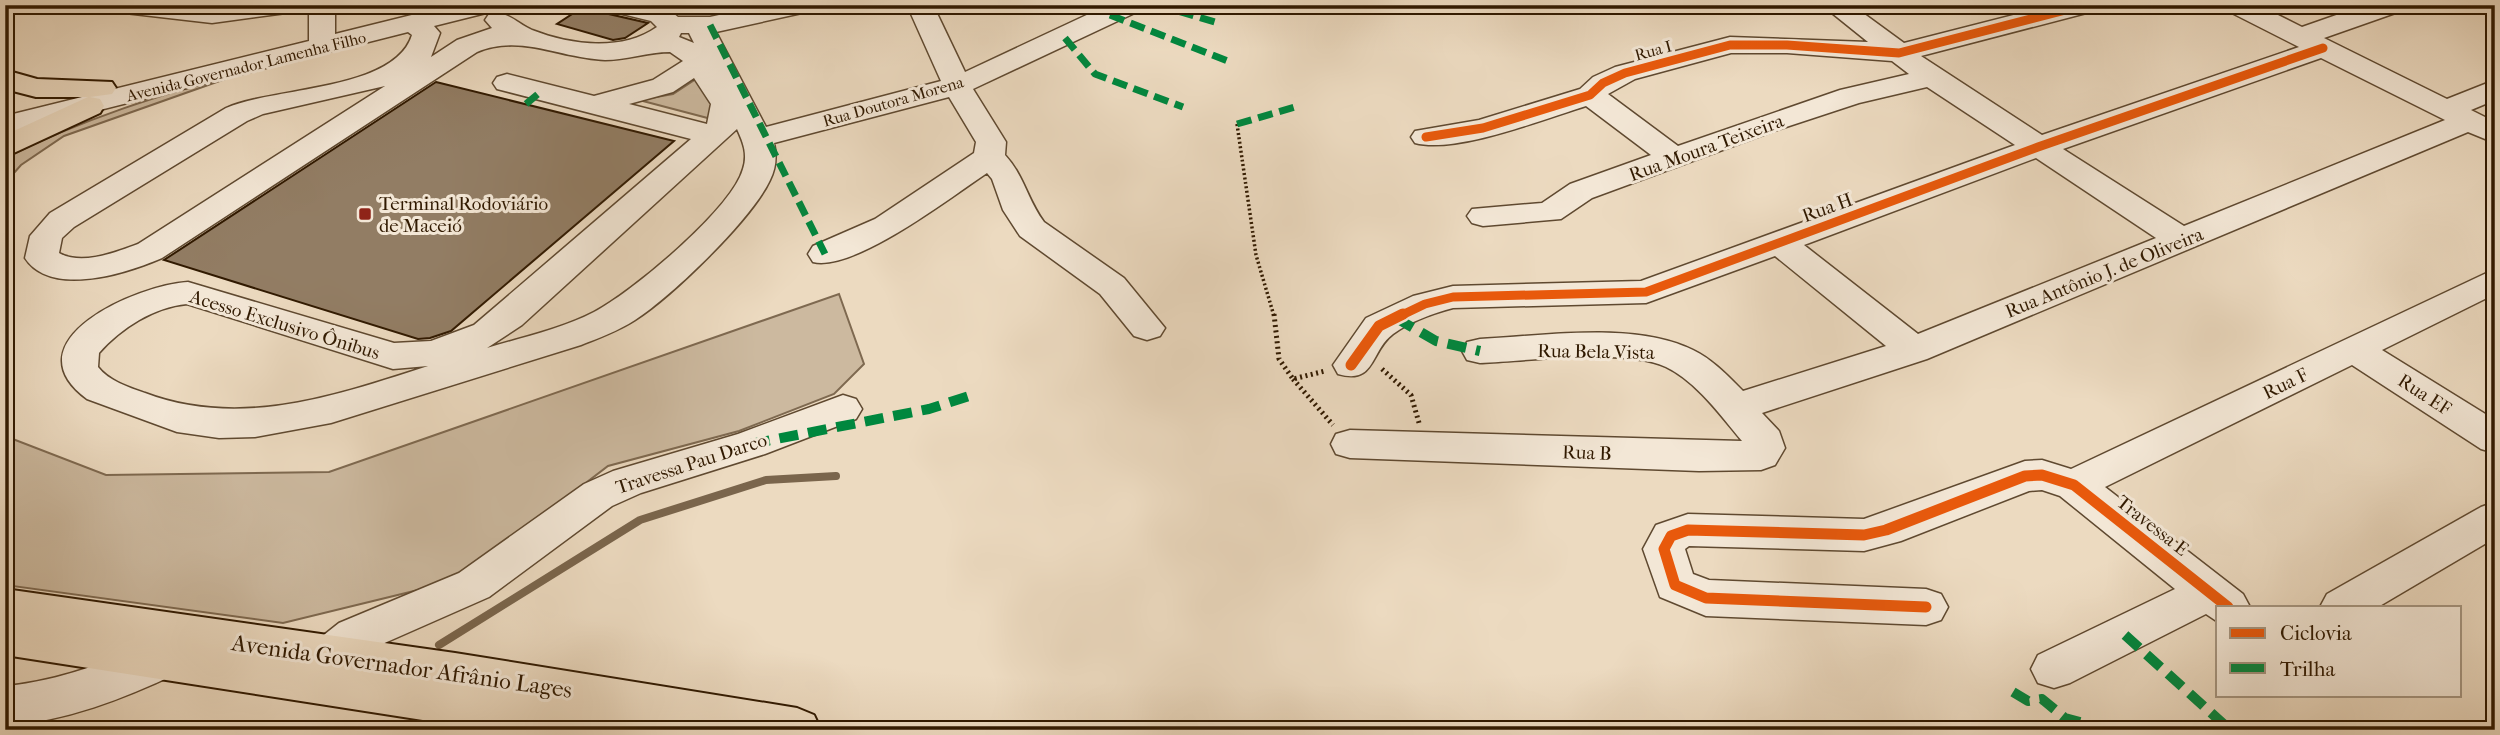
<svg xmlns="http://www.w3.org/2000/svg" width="2500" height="735" viewBox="0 0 2500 735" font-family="'IM FELL French Canon',serif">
<rect width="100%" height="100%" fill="#ecdac0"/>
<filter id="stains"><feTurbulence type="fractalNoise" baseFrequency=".00286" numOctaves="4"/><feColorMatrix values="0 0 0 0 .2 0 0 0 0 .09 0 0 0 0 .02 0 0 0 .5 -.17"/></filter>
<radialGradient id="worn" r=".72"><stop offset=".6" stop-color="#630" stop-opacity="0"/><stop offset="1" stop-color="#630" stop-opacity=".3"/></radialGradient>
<g fill="#ccb99f" stroke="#7e6950" stroke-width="2">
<path d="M245,72L64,136L21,165L5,183V158C83,119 161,94 245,72Z"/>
<polygon points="702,75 719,121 639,100 673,94"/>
<polygon points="839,294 864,364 834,394 739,431 608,466 459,580 283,623 5,585 5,436 106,475 329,472"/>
</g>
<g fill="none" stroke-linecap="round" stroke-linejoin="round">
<polyline stroke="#7a654c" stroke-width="8" points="439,645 640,520 766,480 836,476"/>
</g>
<g fill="#927d64" stroke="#301900" stroke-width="2">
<polygon points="586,5 606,9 609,14 648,23 625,38 613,40 557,24"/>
<polygon points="436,82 674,141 451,331 430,338 418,339 164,260"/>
</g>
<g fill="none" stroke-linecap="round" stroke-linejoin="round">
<defs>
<g id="minor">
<polygon points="112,5 299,5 295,11 286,13 212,23 125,13 116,11"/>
<path d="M309,5H335V34L452,5H498L494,11L434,26L440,33L431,57L457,40L492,28L485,20L489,14C508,10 516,23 532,30C570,45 622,52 657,27L651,21L610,11L606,5C630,5 659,0 678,17H710L764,5H815L811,11L716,32L766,127L941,81L907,5H933L965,72L1108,5H1143L1139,11L973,89L1006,142L1005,155C1025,177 1027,199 1044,222L1124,278L1165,328L1160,336L1147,340L1134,336L1100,294L1020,236L1003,210L992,179L987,173C951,197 854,272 813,262L808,254L813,246L875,219L974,153L976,142L949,97L774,143C777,156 776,168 770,180C752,219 672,296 635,320C618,331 599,338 581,345L331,423L255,437L219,438L177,432L87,399C8,341 137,285 188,282L394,343L431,341L474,325L691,139L497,89L493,83L497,77L507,74L594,96L653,80L683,61L670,52C648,52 627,60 605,60C559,58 521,34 477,52L162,258C127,273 51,298 25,258L30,236L50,213L226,108C273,87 395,91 412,35L408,32L5,134V116L309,41ZM681,33H689L694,43L679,37ZM694,78L711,104L707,124L629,104L673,92ZM385,86L138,244C116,252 82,266 59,253L62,238L74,227L247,121L263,114ZM737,129C743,142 748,154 743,169C732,209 631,293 594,312C561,329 523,337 487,348L522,325ZM187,304L393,369L428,366C335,396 240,429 145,393C128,387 109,381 98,367L99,353C121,328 154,307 187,304Z"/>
<path d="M1822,5H1852L1904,43L2053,5H2098L2094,11L1921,56L2042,135L2299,47L2228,11L2224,5H2258L2302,27L2365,5H2405L2401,11L2324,38L2447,99L2495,80V100L2471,110L2495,122V143L2468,132L1927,359L1762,413L1779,431L1785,448L1775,465L1761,470L1699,471L1350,458L1336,454L1331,444L1336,434L1350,430L1742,441C1721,416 1697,382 1666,367C1625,348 1527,361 1480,363L1467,360L1462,351L1467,342L1480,339C1544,336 1634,321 1693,350C1712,359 1728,376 1743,391L1886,346L1775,256L1646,303L1453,308C1434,313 1409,322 1393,334C1370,351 1376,385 1338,374L1333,365L1366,318L1413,296L1453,286L1641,281L2015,145L1927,87L1859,103L1780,129L1592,198L1561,219L1483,226L1472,223L1467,216L1472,209L1542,203L1570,184L1651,155L1586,106C1544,119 1456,154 1415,143L1411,137L1415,131L1479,120L1580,89L1593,77L1615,67L1730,37L1868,42ZM1731,53H1787L1892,61L1909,74L1840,90L1678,146L1608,94L1635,79ZM2321,58L2445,120L2184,226L2063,149ZM2036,158L2156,238L1918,334L1804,245Z"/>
<polygon points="2495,269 2495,294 2382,350 2495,420 2495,453 2481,449 2352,365 2105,487 2243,594 2250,607 2218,607 2218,622 2206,614 2070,683 2054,688 2038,683 2031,669 2038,655 2175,589 2060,496 2042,490 2029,491 1901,541 1864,551 1689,546 1685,549 1693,574 1709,580 1926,589 1941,594 1948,607 1941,620 1926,625 1706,616 1660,597 1643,549 1656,525 1688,514 1864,519 2025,461 2042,460 2071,469"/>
<polygon points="843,395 856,399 862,409 856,419 765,454 641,493 612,506 489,597 371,649 347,668 331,674 315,668 309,655 315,642 339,623 459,573 584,484 613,471 738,434"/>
<polygon points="2495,502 2495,538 2378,607 2320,607 2327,594 2481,507"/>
<path d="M162,641L178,647L184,660L178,673C123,699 66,721 5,726V686C62,681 109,660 162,641Z"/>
</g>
<g id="major">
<polygon points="5,70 37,79 112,82 116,88 112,94 90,97 100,99 104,106 100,113 5,157 5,135 88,97 36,97 5,89"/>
<polygon points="5,589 455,653 797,708 814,715 821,730 668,730 631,723 634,730 487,730 5,655"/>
</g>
</defs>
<use href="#minor" stroke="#5f4930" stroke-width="3"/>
<use href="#major" stroke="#301900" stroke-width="4"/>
<polyline stroke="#301900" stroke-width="3.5" stroke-dasharray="2 2.5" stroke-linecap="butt" points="1237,124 1256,255 1274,316"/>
<g stroke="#301900" stroke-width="5" stroke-dasharray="2 3.5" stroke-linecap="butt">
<polyline points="1274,314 1279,359 1293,379 1325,371"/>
<polyline points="1382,369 1411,395 1419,423"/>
<polyline points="1293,379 1333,425"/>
</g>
<use href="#minor" fill="#f3e7d6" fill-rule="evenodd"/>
<use href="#major" fill="#ecdac0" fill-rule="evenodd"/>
<g stroke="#00873e" stroke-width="7" stroke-dasharray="15 7" stroke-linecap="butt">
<polyline points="1158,5 1218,23"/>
<polyline points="1110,15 1228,61"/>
<polyline points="710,25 825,254"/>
<polyline points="1065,38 1095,74 1183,107"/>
<polyline points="526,104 538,94"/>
<polyline points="1237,124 1295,107"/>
</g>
<g stroke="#00873e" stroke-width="10" stroke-dasharray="19 10" stroke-linecap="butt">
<polyline points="1396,318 1436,341 1480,351"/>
<polyline points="751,444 929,409 972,395"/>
<polyline points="2125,635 2230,730"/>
<polyline points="2013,692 2028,701 2042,699 2065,718 2087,724 2082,730"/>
</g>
<defs>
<g id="cycleway-far1">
<polyline points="1426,137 1483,128 1590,95 1603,83 1625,73 1730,45 1787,45 1899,53 2085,5"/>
<polyline points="1400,316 1425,304 1453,297 1646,292 2038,147 2323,48"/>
</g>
<g id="cycleway">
<polyline points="1351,365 1379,326 1403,314"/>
<polyline points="1926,607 1706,598 1675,585 1664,549 1671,536 1688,530 1864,535 1886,530 2025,476 2042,475 2074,485 2228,607"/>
</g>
</defs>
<use href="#cycleway-far1" stroke="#f3e7d6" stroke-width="12"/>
<use href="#cycleway" stroke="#f3e7d6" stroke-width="16"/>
<use href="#cycleway-far1" stroke="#e8590c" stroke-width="9"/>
<use href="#cycleway" stroke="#e8590c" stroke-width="11"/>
</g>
<rect fill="#8f2418" stroke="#f3e7d6" stroke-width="2.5" x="358" y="207" width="14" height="14" rx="3.5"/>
<g text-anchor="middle" stroke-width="6" stroke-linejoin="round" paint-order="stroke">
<g font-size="16" fill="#301900" stroke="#f3e7d6">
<text transform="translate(1653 50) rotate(-15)" y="6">Rua I</text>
<text transform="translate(246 66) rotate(-14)" y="6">Avenida Governador Lamenha Filho</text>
<text transform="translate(893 101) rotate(-16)" y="6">Rua Doutora Morena</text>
</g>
<g font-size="19" fill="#301900" stroke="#f3e7d6">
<text transform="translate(1706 147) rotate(-20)" y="7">Rua Moura Teixeira</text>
<text transform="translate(1827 207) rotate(-20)" y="7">Rua H</text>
<text transform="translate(2104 272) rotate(-22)" y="7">Rua Antônio J. de Oliveira</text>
<text transform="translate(285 324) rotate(17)" y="7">Acesso Exclusivo Ônibus</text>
<text transform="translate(1596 351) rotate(1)" y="7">Rua Bela Vista</text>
<text transform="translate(2285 383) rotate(-26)" y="7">Rua F</text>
<text transform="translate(2425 394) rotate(33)" y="7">Rua EF</text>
<text transform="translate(1587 452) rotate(2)" y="7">Rua B</text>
<text transform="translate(691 463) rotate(-18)" y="7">Travessa Pau Darco</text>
<text transform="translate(2153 525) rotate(38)" y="7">Travessa E</text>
</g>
<g font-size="19" fill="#301900" stroke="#f3e7d6" text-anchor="start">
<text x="379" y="210">Terminal Rodoviário<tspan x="379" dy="22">de Maceió</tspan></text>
</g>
<g font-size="23" fill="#301900" stroke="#f3e7d6">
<text transform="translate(402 666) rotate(8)" y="8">Avenida Governador Afrânio Lages</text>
</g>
</g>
<rect width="2500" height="735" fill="none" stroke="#ecdac0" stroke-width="28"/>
<rect x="7" y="7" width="2486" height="721" fill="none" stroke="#301900" stroke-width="3.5"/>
<rect x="14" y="14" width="2472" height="707" fill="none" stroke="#301900" stroke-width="2"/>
<rect x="2216" y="606" width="245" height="91" fill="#f3e7d6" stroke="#a59580" stroke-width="2"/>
<rect x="2230" y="628" width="35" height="10" fill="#e8590c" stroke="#a59580" stroke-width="2"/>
<text x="2280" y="640" font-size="21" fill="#301900">Ciclovia</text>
<rect x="2230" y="663" width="35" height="10" fill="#00873e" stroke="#a59580" stroke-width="2"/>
<text x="2280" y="676" font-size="21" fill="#301900">Trilha</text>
<rect width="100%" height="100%" filter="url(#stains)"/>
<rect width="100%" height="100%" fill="url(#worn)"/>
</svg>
